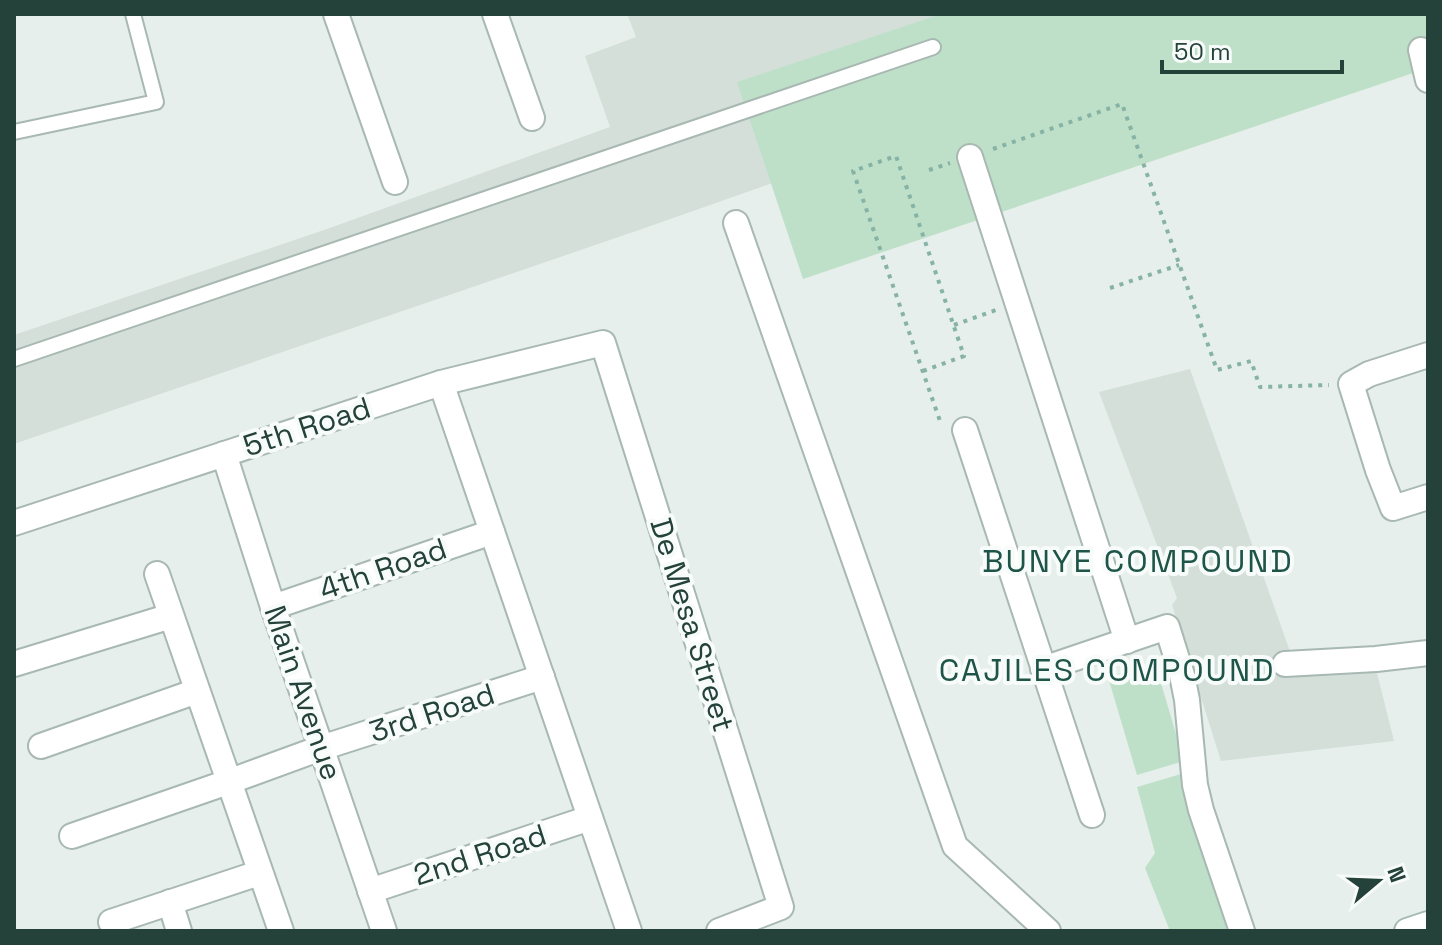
<svg xmlns="http://www.w3.org/2000/svg" width="1442" height="945" viewBox="0 0 1442 945" font-family="'Space Grotesk',sans-serif">
<rect width="100%" height="100%" fill="#e6efeb"/>
<g fill="#d4dfda">
<polygon points="627,14 1252,14 642,229 14,444 14,335 327,229 610,127 585,56 636,37"/>
<polygon points="1190,369 1293,660 1371,649 1394,741 1221,761 1172,605 1177,598 1099,392"/>
</g>
<g fill="#bfe0c8">
<polygon points="941,14 1428,14 1428,68 803,279 737,82"/>
<polygon points="1155,663 1184,761 1137,775 1108,677"/>
<polygon points="1181,774 1227,931 1170,931 1145,868 1155,853 1137,787"/>
</g>
<g fill="none" stroke-linecap="round" stroke-linejoin="round">
<defs>
<g id="lane">
<polyline points="14,132 156,102 133,14"/>
<polyline points="14,359 933,47"/>
</g>
<g id="street">
<polyline points="336,14 395,182"/>
<polyline points="495,14 532,118"/>
<polyline points="1421,50 1428,80"/>
<polyline points="970,157 1127,641"/>
<polyline points="736,223 955,846 1048,931"/>
<polyline points="1428,355 1369,374 1351,384 1378,470 1393,508 1428,497"/>
<polyline points="441,383 629,931"/>
<polyline points="965,430 1092,815"/>
<polyline points="224,454 273,607 384,931"/>
<polyline points="14,523 441,383 603,343 781,907 719,931"/>
<polyline points="157,574 281,931"/>
<polyline points="273,607 492,532"/>
<polyline points="14,664 171,616"/>
<polyline points="1285,664 1376,659 1428,653"/>
<polyline points="1043,669 1167,627 1182,675 1187,700 1195,785 1201,810 1242,931"/>
<polyline points="41,746 197,691"/>
<polyline points="72,836 228,782 321,748 542,677"/>
<polyline points="370,891 590,818"/>
<polyline points="170,902 179,931"/>
<polyline points="111,922 259,873"/>
</g>
<polyline id="secondary" points="1407,931 1428,924"/>
</defs>
<use href="#lane" stroke="#a8b8b2" stroke-width="18"/>
<use href="#street" stroke="#a8b8b2" stroke-width="28"/>
<use href="#secondary" stroke="#a4bbb3" stroke-width="28"/>
<g stroke="#86b3a5" stroke-width="4" stroke-dasharray="4 6" stroke-linecap="butt">
<polyline points="993,149 1122,104 1217,370 1251,361 1260,387 1329,385"/>
<polyline points="929,170 950,163"/>
<polyline points="1110,288 1179,265"/>
<polyline points="954,325 996,310"/>
<polyline points="923,371 964,356 896,156 853,171 940,421 944,422"/>
</g>
<use href="#lane" stroke="#fff" stroke-width="14"/>
<use href="#street" stroke="#fff" stroke-width="24"/>
<use href="#secondary" stroke="#fff" stroke-width="24"/>
</g>
<g text-anchor="middle" stroke-width="8" stroke-linejoin="round" paint-order="stroke">
<g font-size="30" fill="#24423a" stroke="#f7fbf9">
<text transform="translate(307 427) rotate(-18)" y="10">5th Road</text>
<text transform="translate(383 569) rotate(-19)" y="10">4th Road</text>
<text transform="translate(692 625) rotate(73)" y="10">De Mesa Street</text>
<text transform="translate(303 693) rotate(71)" y="10">Main Avenue</text>
<text transform="translate(432 713) rotate(-18)" y="10">3rd Road</text>
<text transform="translate(480 855) rotate(-18)" y="10">2nd Road</text>
</g>
<g font-size="32" letter-spacing="2" fill="#1f5548" stroke="#f7fbf9">
<text x="1138" y="572">BUNYE COMPOUND</text>
<text x="1107" y="681">CAJILES COMPOUND</text>
</g>
</g>
<rect width="1442" height="945" fill="none" stroke="#24423a" stroke-width="32"/>
<g transform="translate(1378 881) rotate(71)" stroke="#f7fbf9" stroke-width="6" paint-order="stroke">
<path d="M0-6L14 30L0 20L-14 30Z" fill="#24423a"/>
<text y="-12" font-size="22" font-weight="bold" text-anchor="middle" fill="#24423a">N</text>
</g>
<path d="M1162 60v12h180v-12" fill="none" stroke="#24423a" stroke-width="4"/>
<text x="1174" y="60" font-size="24" fill="#24423a" stroke="#f7fbf9" stroke-width="6" paint-order="stroke">50 m</text>
</svg>
